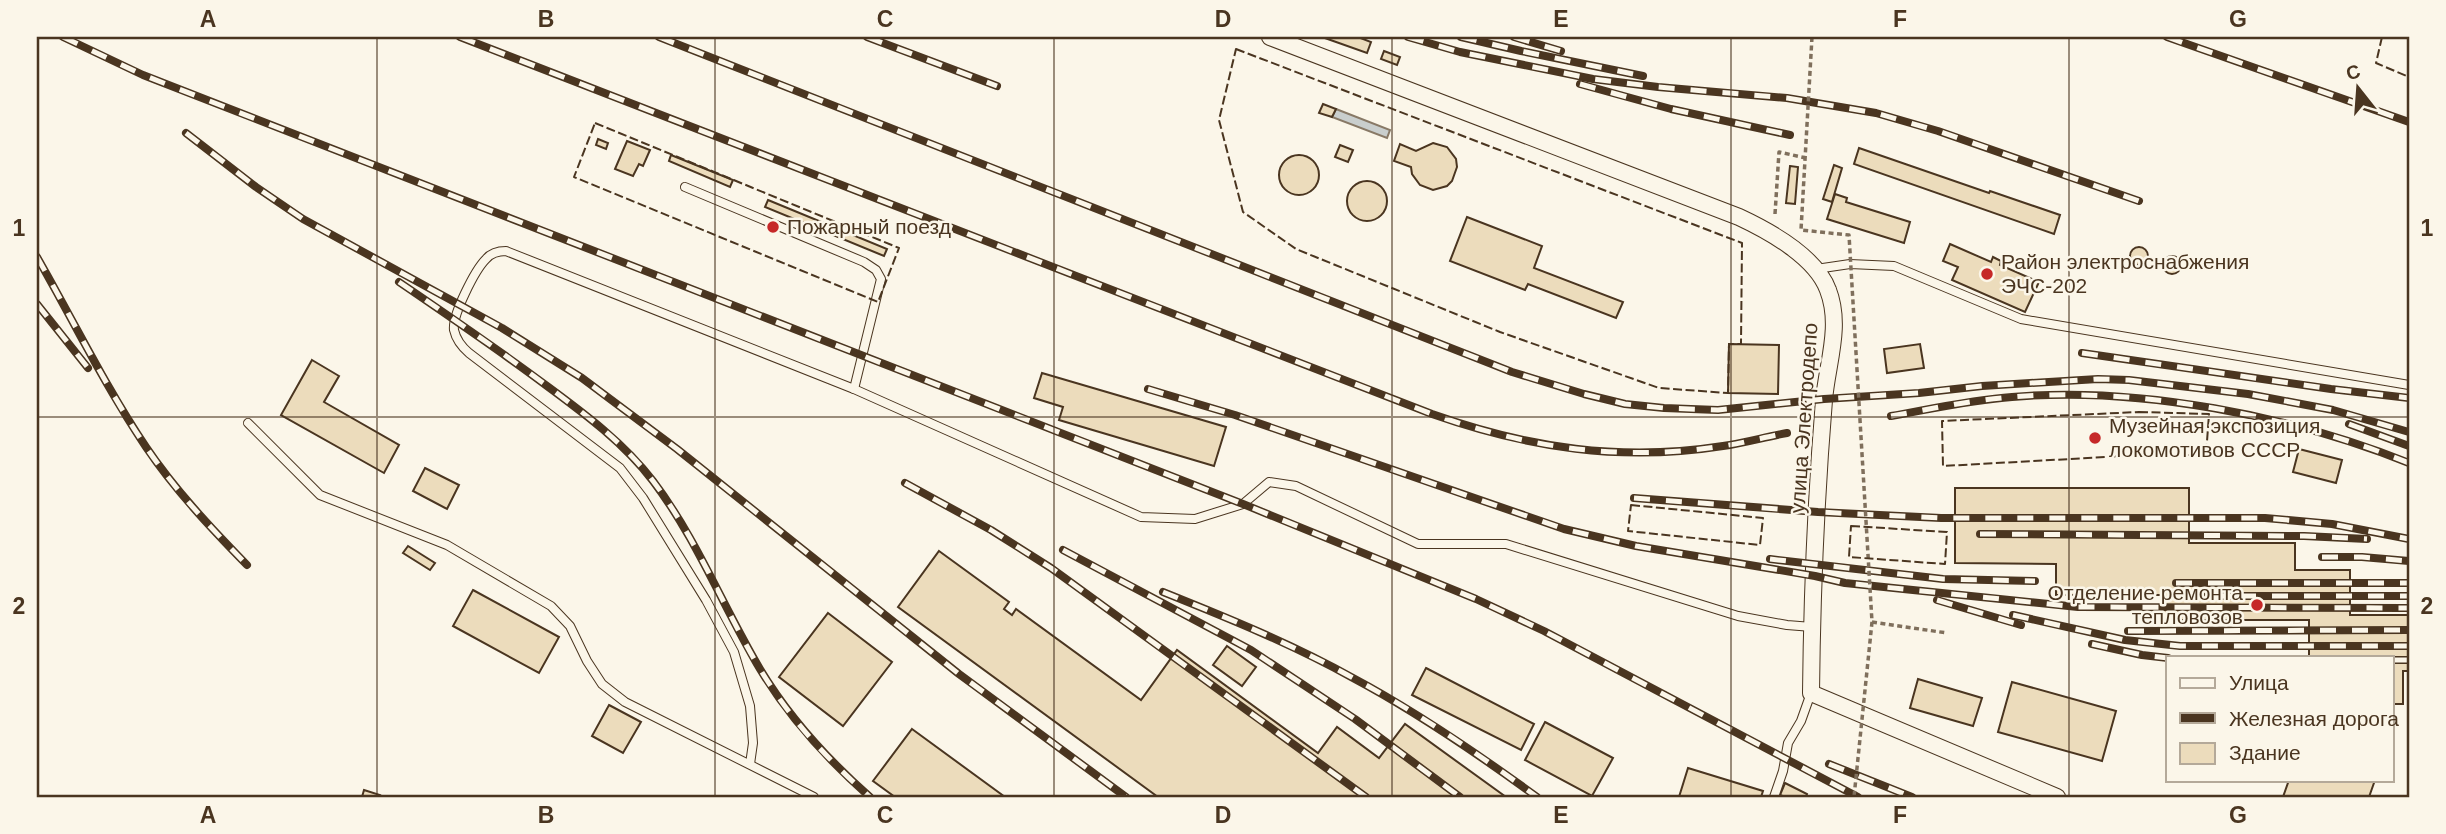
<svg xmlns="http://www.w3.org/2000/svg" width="2446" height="834" viewBox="0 0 2446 834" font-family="Arial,sans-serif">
<rect width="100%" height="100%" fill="#fbf6e9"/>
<polygon fill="#c9cecd" stroke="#887966" stroke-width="2" points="1336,109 1390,130 1387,138 1332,117"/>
<g fill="#ecdcbc" stroke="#4a3520" stroke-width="2">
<polygon points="1322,37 1358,37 1371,42 1367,53"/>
<polygon points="1384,51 1400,57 1397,65 1381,59"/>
<polygon points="1323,104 1336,109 1332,117 1319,113"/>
<polygon points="598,139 608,143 606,149 596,145"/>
<polygon points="627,141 650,150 643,166 639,164 633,176 615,169"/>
<polygon points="1433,143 1447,147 1456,159 1457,167 1452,181 1447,186 1433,190 1420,185 1412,174 1411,167 1394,161 1400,144 1416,151"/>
<polygon points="1340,145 1353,150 1348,162 1335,157"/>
<polygon points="1859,148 1989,193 1990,191 2060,215 2054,234 1854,164"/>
<polygon points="671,155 733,180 730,187 669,161"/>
<circle cx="1299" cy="175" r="20"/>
<polygon points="1834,165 1842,168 1832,202 1823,199"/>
<polygon points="1790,166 1798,167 1795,204 1786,203"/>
<circle cx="1367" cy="201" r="20"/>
<polygon points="1835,194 1847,198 1846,202 1910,222 1904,243 1827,219"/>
<polygon points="768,200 887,249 884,256 765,207"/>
<polygon points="1467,217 1542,246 1534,268 1623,302 1616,318 1528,284 1525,290 1450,261"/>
<polygon points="1950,244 1991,262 1993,257 2001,261 2000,265 2039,282 2025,312 1952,280 1958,267 1943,261"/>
<circle cx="2139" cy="256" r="9"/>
<circle cx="2172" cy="265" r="9"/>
<polygon points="1729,344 1779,345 1778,394 1728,393"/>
<polygon points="1920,344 1924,368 1887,373 1884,349"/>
<polygon points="312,360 339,376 324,402 399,445 384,473 281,415"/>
<polygon points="1042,373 1226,427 1214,466 1059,420 1063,407 1034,398"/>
<polygon points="2299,449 2342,460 2336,483 2293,472"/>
<polygon points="425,468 459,485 447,509 413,491"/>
<polygon points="1955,488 2189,488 2189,543 2295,543 2295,570 2350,570 2350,615 2409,615 2409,671 2403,671 2403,704 2392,704 2392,657 2309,657 2309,620 2163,620 2163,595 2056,595 2056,564 1955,563"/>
<polygon points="408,546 435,563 430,570 403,553"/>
<polygon points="939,551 1009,602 1004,609 1012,615 1016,609 1141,700 1177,650 1318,753 1337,727 1379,758 1405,724 1506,797 1158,797 898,607"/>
<polygon points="473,590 559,637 539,673 453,626"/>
<polygon points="828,613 892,662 843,726 779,677"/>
<polygon points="1227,646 1256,667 1242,686 1213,665"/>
<polygon points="1426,668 1534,724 1521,750 1412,695"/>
<polygon points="1918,679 1982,698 1973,726 1910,708"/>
<polygon points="2012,682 2116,711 2102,761 1998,732"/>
<polygon points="609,705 641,722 623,753 592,736"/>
<polygon points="1545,722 1613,758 1592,796 1525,760"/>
<polygon points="912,729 1005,797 895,797 873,781"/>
<polygon points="1688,768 1763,791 1761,797 1679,797"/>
<polygon points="2289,780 2375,780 2369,797 2283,797"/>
<polygon points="1785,783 1807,794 1806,797 1785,797 1780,795"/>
<polygon points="364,790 380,795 379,797 362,797"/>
</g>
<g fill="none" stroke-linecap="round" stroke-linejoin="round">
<defs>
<g id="lane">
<polyline points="685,187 864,262 876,270 881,279 854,389"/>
<polyline points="1816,269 1850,264 1894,266 2021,319 2409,385"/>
<polyline points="248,423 320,495 447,545 551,606 570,626 587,661 602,684 625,702 814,797"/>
<path d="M750,764L753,743L750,706L734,652L706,600L643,498L620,468L469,353C462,347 456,339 454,330C452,315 475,270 486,259C491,253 499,251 506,251L854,389L1141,517L1195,519L1243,504L1269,482L1296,486L1418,544H1506L1738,616L1787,625L1812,627"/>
<polyline points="1774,797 1783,771 1788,743 1801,721 1811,693"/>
</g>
<path id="street" d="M1270,37L1739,217C1769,231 1816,257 1828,290C1842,326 1827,364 1824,400C1816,497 1812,595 1811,693L2057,797"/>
</defs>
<use href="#lane" stroke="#4a3520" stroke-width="10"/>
<use href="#street" stroke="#4a3520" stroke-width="18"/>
<g stroke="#7f6f5c" stroke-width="3.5" stroke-dasharray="5 3.5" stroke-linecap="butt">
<polyline points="1775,214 1779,152 1806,158"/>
<polyline points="1872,622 1947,633"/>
</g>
<use href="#lane" stroke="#fbf6e9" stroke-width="8"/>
<use href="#street" stroke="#fbf6e9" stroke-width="16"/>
<defs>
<g id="rail">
<polyline points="63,37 143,75 1243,504 1476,599 1544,631 1858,797"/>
<path d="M460,37L1432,414C1529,448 1621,462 1723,446C1744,443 1765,437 1787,433"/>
<polyline points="659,37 1512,372 1584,394 1625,404 1664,408 1718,410 1824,399 1919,393 1982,386 2098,379 2129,380 2248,394 2333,410 2409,432"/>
<polyline points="867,37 997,86"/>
<polyline points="1408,37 1460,52 1593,79 1658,87 1787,98 1876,113 1938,131 2139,201"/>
<polyline points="1461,37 1521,51 1643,76"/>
<polyline points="1514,37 1561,51"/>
<polyline points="2167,37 2409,122"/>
<polyline points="1580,84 1671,109 1790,135"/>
<polyline points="186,133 256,187 303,219 502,328 582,378 677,449 959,674 1126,797"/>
<path d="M37,257C73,320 105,386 146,447C175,490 211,528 247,565"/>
<path d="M399,282C449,316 499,350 547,386C585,414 624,443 653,481C697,539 723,607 760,669C790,719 827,759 870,797"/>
<polyline points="37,304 88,368"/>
<polyline points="2082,353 2331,389 2409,398"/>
<polyline points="1148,389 1235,415 1564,529 1636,546 1815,576 1845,583 2078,607 2409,608"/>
<path d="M1891,416C1931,409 1971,400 2012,397C2138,386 2293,416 2409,463"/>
<polyline points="2349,424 2409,446"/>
<polyline points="905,483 991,530 1051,568 1366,797"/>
<polyline points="1634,498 1818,512 1941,518 2265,518 2332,524 2409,539"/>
<polyline points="1980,534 2304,536 2367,539"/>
<polyline points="1063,550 1251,650 1355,719 1460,797"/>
<polyline points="2322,557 2362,557 2409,561"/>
<polyline points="1770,559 1943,579 2035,581"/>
<polyline points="2176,583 2409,583"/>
<path d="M1163,592C1228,618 1292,644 1353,678C1417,712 1478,754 1537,797"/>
<polyline points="2176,596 2409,596"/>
<polyline points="1937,600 2021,625"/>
<polyline points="2013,615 2125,640 2180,646 2409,646"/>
<polyline points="2128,631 2409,630"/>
<polyline points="2092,644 2142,655 2168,658"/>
<polyline points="2392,660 2409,660"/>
<polyline points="1829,764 1912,797"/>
</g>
</defs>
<use href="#rail" stroke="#4a3520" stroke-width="8"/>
<use href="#rail" stroke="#fbf6e9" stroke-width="5" stroke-dasharray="16" stroke-linecap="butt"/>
<polyline stroke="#7f6f5c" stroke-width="3.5" stroke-dasharray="5 3.5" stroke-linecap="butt" points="1812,37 1801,230 1849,235 1872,622 1854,797"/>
<g stroke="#4a3520" stroke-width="2" stroke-dasharray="9 3.5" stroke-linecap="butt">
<polyline points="2382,37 2376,63 2409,77"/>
<polygon points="1236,49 1742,243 1741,344 1729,344 1728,393 1659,388 1500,332 1296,249 1243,212 1219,120"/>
<polygon points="595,123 899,248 878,302 574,177"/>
<polygon points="2139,412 2209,414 2206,455 2142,455 1943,466 1942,421"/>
<polygon points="1631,505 1763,518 1760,545 1628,531"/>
<polygon points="1851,526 1947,532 1945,564 1849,557"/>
</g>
</g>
<path fill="none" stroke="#4a3520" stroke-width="2" stroke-opacity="0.55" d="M377,37V797M715,37V797M1054,37V797M1392,37V797M1731,37V797M2069,37V797M37,417H2409"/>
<g fill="#c62828" stroke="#fbf6e9" stroke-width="2.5">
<circle cx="773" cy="227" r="7"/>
<circle cx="1987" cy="274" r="7"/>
<circle cx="2095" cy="438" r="7"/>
<circle cx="2257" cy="605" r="7"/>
</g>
<g text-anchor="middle" stroke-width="5" stroke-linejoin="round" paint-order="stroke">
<g font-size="21" fill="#4a3520" stroke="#fbf6e9" text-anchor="start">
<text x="787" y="234">Пожарный поезд</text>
<text x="2001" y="269">Район электроснабжения<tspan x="2001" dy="24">ЭЧС-202</tspan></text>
<text x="2109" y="433">Музейная экспозиция<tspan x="2109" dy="24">локомотивов СССР</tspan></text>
<text x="2243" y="600" text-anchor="end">Отделение ремонта<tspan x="2243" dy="24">тепловозов</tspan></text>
</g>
<g font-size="21" fill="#4a3520" stroke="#fbf6e9">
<text transform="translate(1804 418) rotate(-86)" y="7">улица Электродепо</text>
</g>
</g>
<rect width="2446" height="834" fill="none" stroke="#fbf6e9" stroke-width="77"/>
<rect x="2166" y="656" width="228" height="126" fill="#fbf6e9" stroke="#b4a999" stroke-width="2"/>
<rect x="2180" y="678" width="35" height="10" fill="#fbf6e9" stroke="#b4a999" stroke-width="2"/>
<text x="2229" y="690" font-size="21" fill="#4a3520">Улица</text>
<rect x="2180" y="713" width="35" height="10" fill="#4a3520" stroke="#b4a999" stroke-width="2"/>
<text x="2229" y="726" font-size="21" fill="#4a3520">Железная дорога</text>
<rect x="2180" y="743" width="35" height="21" fill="#ecdcbc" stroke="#b4a999" stroke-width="2"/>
<text x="2229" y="760" font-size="21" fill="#4a3520">Здание</text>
<g transform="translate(2358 88) rotate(343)" stroke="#fbf6e9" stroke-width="5" paint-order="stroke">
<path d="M0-5L12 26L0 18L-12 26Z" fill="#4a3520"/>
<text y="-10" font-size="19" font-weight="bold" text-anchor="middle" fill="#4a3520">С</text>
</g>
<rect x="38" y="38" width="2370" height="758" fill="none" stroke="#4a3520" stroke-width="2.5"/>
<g font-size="23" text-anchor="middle" font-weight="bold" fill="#4a3520">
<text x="208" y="27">A</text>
<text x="546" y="27">B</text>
<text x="885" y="27">C</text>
<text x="1223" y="27">D</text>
<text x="1561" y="27">E</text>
<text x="1900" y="27">F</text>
<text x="2238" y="27">G</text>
<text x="19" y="236">1</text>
<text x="2427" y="236">1</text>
<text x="19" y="614">2</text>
<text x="2427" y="614">2</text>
<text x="208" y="823">A</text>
<text x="546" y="823">B</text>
<text x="885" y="823">C</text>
<text x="1223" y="823">D</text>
<text x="1561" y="823">E</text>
<text x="1900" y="823">F</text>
<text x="2238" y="823">G</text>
</g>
</svg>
